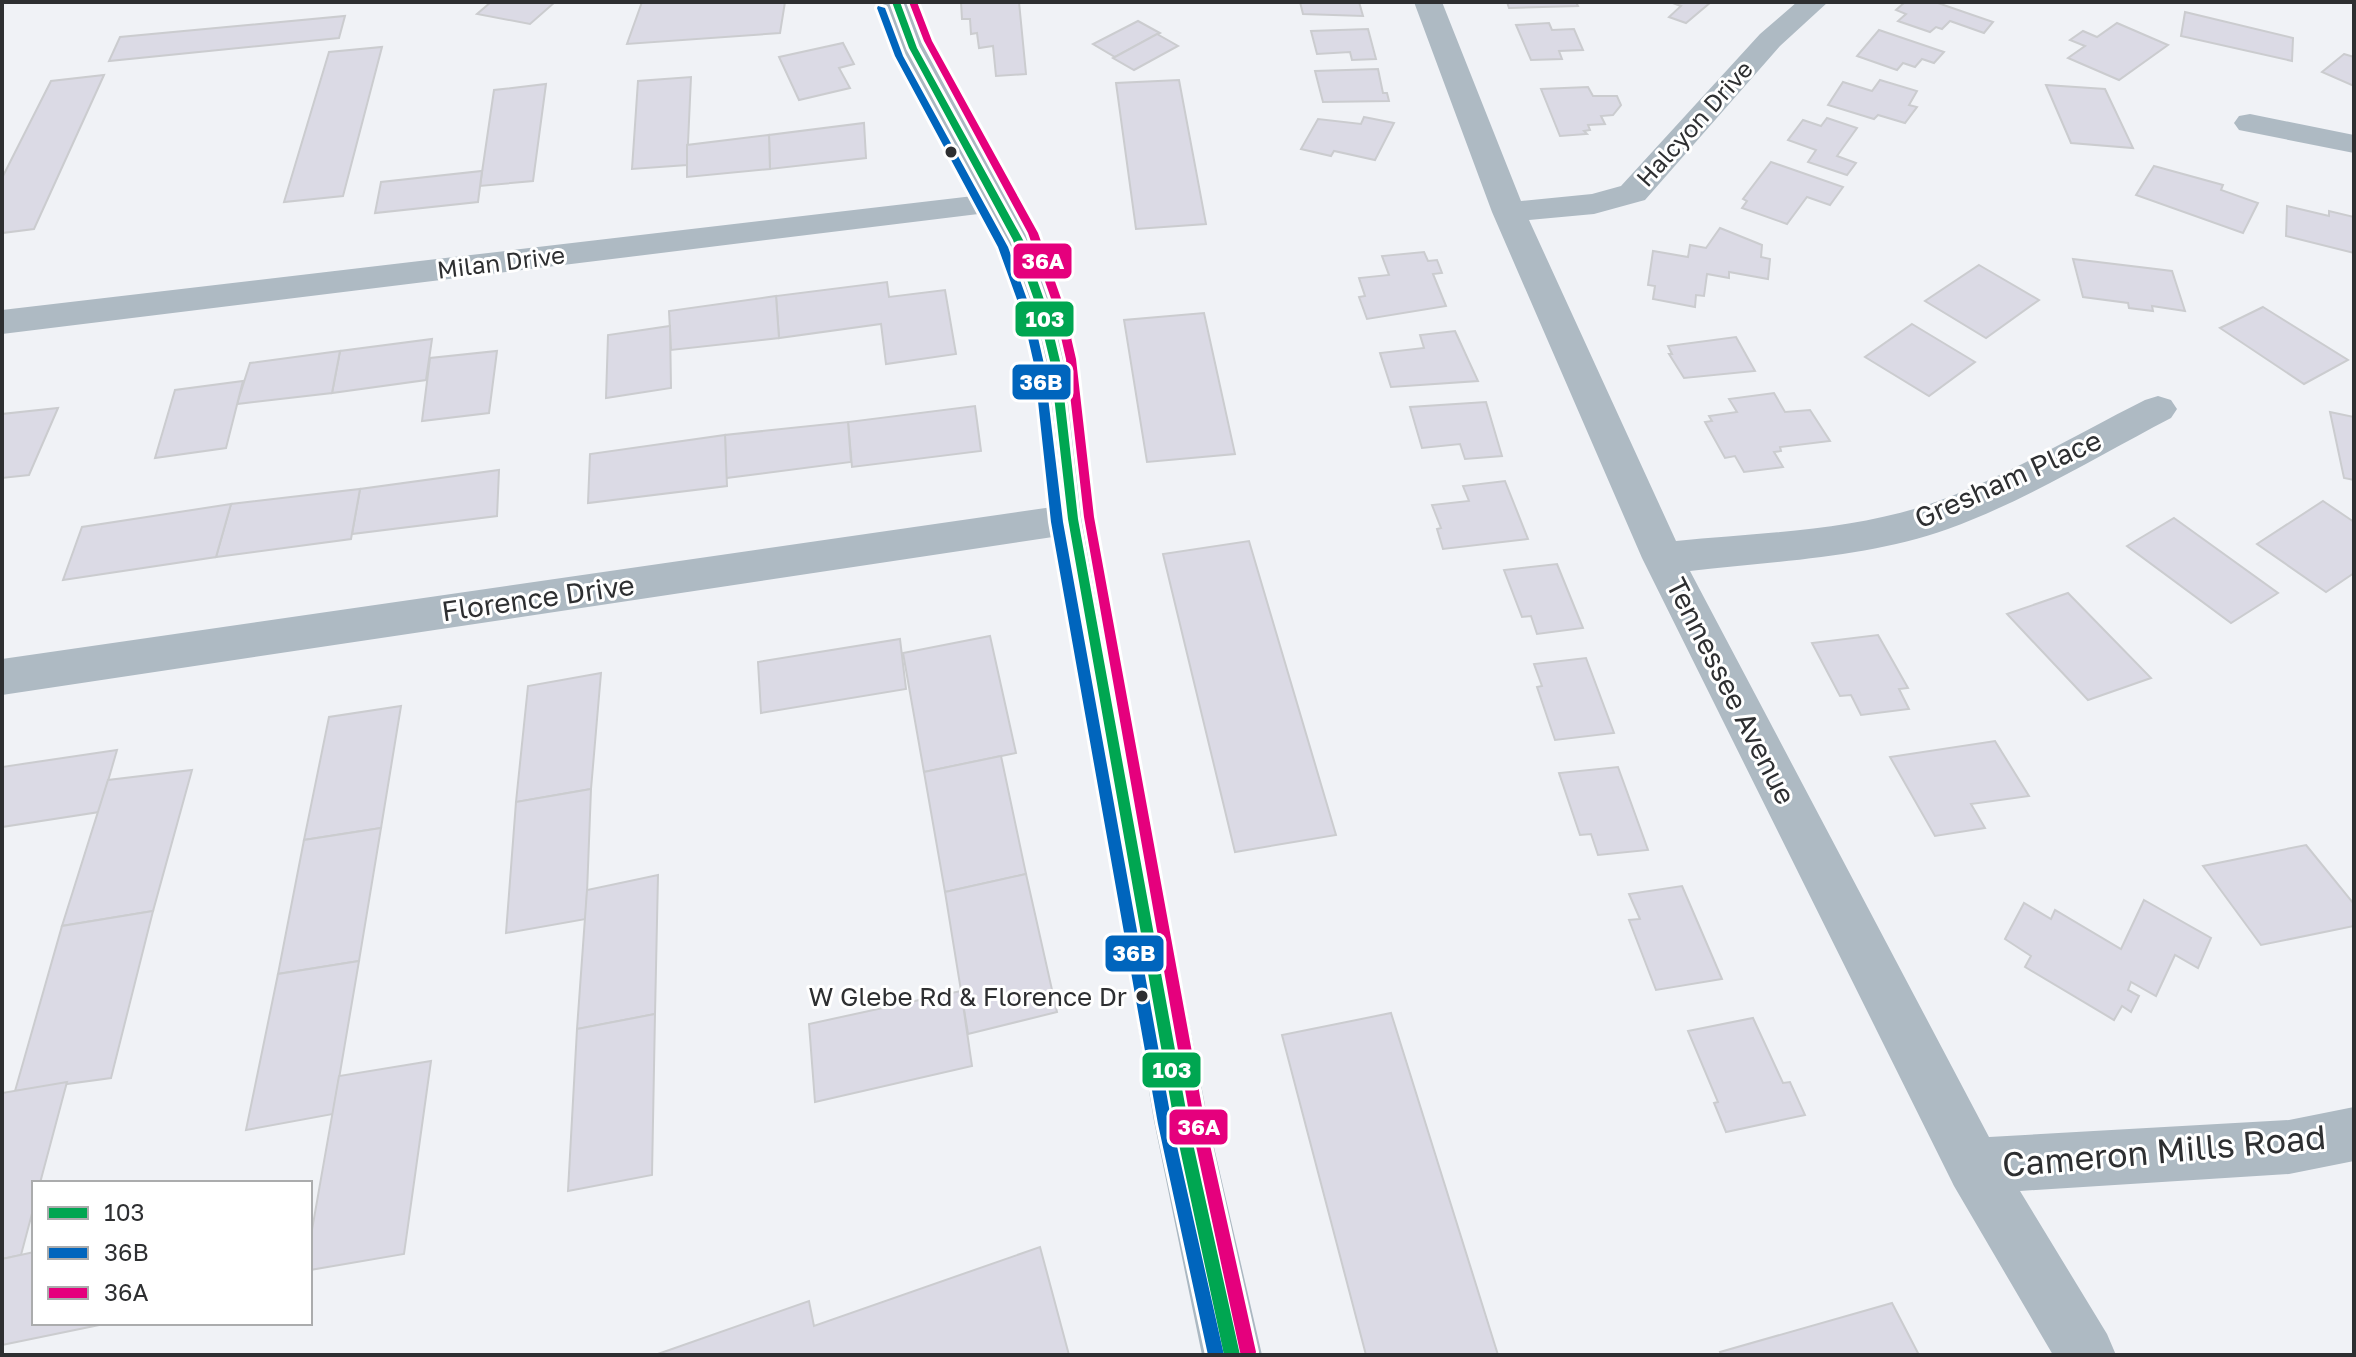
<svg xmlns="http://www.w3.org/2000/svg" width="2356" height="1357" viewBox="0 0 2356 1357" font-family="'Golos Text',sans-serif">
<rect width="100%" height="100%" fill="#f0f2f6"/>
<g fill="#dbdae5" stroke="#cbcccf" stroke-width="2">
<polygon points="491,2 555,2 530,24 477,14"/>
<polygon points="642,2 785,2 780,33 627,44"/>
<polygon points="961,2 1019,2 1026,74 996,76 993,46 979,48 977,33 971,34 970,19 962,19"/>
<polygon points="1300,2 1359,2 1363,16 1303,14"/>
<polygon points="1507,2 1576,2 1578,6 1509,8"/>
<polygon points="1670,2 1711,2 1686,23 1669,17 1681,6"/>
<polygon points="1905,2 1935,2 1993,22 1984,33 1950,21 1942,29 1936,27 1930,32 1898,21 1906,14 1896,10"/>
<polygon points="2185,12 2293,38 2292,61 2181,36"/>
<polygon points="345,16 339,38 109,61 120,37"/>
<polygon points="1138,21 1160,33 1115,57 1093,44"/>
<polygon points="1549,23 1552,30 1574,29 1583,50 1559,51 1562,59 1531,60 1516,25"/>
<polygon points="2117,23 2168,45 2119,80 2068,58 2085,46 2070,40 2083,31 2097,37"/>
<polygon points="1368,29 1376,59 1352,60 1350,52 1317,54 1311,31"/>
<polygon points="1879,30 1944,52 1934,63 1922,59 1915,67 1903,63 1897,70 1857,56"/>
<polygon points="1157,34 1178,46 1134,70 1113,58"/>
<polygon points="843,43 854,64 839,68 850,88 799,100 779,57"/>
<polygon points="382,47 343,196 284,202 329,52"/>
<polygon points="2344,54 2354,57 2354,86 2322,72"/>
<polygon points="1378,69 1383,93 1387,93 1389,101 1323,102 1315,71"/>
<polygon points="104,75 34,229 2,233 2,178 51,81"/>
<polygon points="691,77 687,165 632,169 638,81"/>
<polygon points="1179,80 1206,224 1136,229 1116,83"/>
<polygon points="1880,80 1917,91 1909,105 1917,107 1905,123 1878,115 1874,119 1828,105 1843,82 1872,91"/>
<polygon points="546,84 533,181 480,186 494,90"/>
<polygon points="2046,85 2105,89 2133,148 2071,143"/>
<polygon points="1588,87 1593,96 1617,96 1621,105 1613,115 1601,116 1605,124 1588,125 1590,130 1584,131 1587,134 1560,136 1541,89"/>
<polygon points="1364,117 1394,123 1375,160 1334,151 1331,156 1301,149 1318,119 1361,124"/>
<polygon points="1827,118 1857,128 1837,156 1856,163 1847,175 1808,162 1816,150 1788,140 1803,120 1821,126"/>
<polygon points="864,123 866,158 770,169 769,135"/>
<polygon points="769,135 770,169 687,177 687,145"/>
<polygon points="1771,162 1843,187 1830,205 1807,197 1787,224 1742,208 1747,201 1743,199"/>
<polygon points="2154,166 2223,185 2221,190 2258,203 2243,233 2136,195"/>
<polygon points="482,171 478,202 375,213 381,182"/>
<polygon points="2287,206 2329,216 2329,211 2354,217 2354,253 2286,236"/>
<polygon points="1720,228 1762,245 1761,257 1770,259 1768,279 1729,272 1729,278 1707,274 1704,296 1696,295 1695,307 1653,299 1655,286 1648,285 1653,251 1688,257 1690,245 1706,248"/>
<polygon points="1424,252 1428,261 1437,260 1442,273 1433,274 1446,306 1367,319 1359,297 1365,296 1359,278 1389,275 1382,256"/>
<polygon points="2073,259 2172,271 2185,311 2152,306 2153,311 2129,308 2128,303 2083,297"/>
<polygon points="1979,265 2039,300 1986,338 1925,301"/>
<polygon points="887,282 889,297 945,290 956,354 886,364 881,324 779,338 776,296"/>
<polygon points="776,296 779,338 671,350 669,311"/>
<polygon points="2263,307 2348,360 2304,384 2220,328"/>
<polygon points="1204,313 1235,454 1147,462 1124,320"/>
<polygon points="1912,324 1975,362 1929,396 1865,357"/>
<polygon points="670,326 671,388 606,398 608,335"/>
<polygon points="1455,331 1478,381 1391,387 1380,353 1424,348 1420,335"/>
<polygon points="1736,337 1755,371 1684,378 1669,354 1672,354 1668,346"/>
<polygon points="432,339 426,380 332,393 340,351"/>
<polygon points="340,351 332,393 237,404 250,363"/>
<polygon points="497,351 489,413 422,421 430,358"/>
<polygon points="243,381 226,448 155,458 175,390"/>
<polygon points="1774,393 1785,412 1810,410 1830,441 1780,447 1781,451 1774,452 1783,467 1744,472 1735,456 1725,458 1705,422 1712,421 1709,416 1737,412 1729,399"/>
<polygon points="1486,402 1502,456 1465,459 1460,444 1422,448 1410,407"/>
<polygon points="975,406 981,451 852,467 848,422"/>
<polygon points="58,408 29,475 2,478 2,414"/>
<polygon points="2330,412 2354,417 2354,480 2344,478"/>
<polygon points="848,422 851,462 726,478 725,435"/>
<polygon points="725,435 727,486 588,503 590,454"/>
<polygon points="499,470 497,516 352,534 360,489"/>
<polygon points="1505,481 1528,539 1443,549 1437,529 1441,528 1432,505 1469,501 1463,486"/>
<polygon points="360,489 351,539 216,557 231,504"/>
<polygon points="2323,501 2354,522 2354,573 2326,592 2257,544"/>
<polygon points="231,504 216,557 63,580 82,527"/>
<polygon points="2174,518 2278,593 2231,623 2127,546"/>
<polygon points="1249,541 1336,835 1235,852 1163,554"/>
<polygon points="1557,564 1583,628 1537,634 1531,616 1522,617 1504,570"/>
<polygon points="2068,593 2151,678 2088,700 2007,614"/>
<polygon points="1878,635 1908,688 1899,689 1909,709 1861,715 1851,695 1840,696 1812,643"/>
<polygon points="990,636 1016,753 924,772 903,653"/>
<polygon points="900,639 906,689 761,713 758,662"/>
<polygon points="1586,658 1614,733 1555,740 1537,687 1542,686 1534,664"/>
<polygon points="601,673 591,789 516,802 528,686"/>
<polygon points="401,706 381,828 304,840 329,717"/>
<polygon points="1995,741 2029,796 1971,804 1985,828 1935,836 1890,757"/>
<polygon points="117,750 99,812 2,827 2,767"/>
<polygon points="1001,756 1026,874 945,892 924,772"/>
<polygon points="1618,767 1648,850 1598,855 1591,834 1580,835 1559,773"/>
<polygon points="192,770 153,911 62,926 108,780"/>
<polygon points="591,789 586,919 506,933 516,802"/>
<polygon points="381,828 359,961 278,974 304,840"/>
<polygon points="2306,845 2354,904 2354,926 2261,945 2203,866"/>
<polygon points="1026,874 1057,1012 968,1034 945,892"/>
<polygon points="658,875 655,1014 577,1029 587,890"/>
<polygon points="1682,886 1722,979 1656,990 1629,920 1640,919 1629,894"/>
<polygon points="2144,900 2211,938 2198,968 2175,955 2156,996 2131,982 2128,990 2139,996 2131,1012 2122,1006 2114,1020 2025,967 2031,956 2005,939 2024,903 2051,919 2055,910 2121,949"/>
<polygon points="153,911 111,1078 15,1091 62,926"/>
<polygon points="359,961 333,1114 246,1130 278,974"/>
<polygon points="961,991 972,1066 815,1102 809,1024"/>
<polygon points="1391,1013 1498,1355 1366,1355 1282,1035"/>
<polygon points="655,1014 652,1175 568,1191 577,1029"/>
<polygon points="1753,1018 1783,1083 1790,1082 1805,1115 1726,1132 1714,1103 1718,1102 1688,1031"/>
<polygon points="431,1061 404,1254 310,1270 310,1241 339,1076"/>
<polygon points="67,1082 40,1183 34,1183 34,1206 21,1255 2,1259 2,1093"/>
<polygon points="1040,1247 1069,1355 655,1355 809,1301 814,1326"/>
<polygon points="34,1252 34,1323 109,1323 2,1345 2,1259"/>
<polygon points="1892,1303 1919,1355 1721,1355 1720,1352"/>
</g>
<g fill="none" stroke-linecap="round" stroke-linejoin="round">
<g fill="#aebac3" fill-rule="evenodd">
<path d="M1414,2H1442L1521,201L1592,194L1621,186L1760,34L1797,2H1828L1780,46L1645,200L1594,214L1529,220L1676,541C1758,533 1845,531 1924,506C1997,482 2075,435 2145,400L2158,396L2171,400L2177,409L2171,418C2098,456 2025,501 1948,529C1866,558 1776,561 1690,571L1989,1137L2289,1120L2354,1107V1161L2289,1174L2020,1191L2107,1334L2116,1355H2053L1954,1186L1642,558L1492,212Z"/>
<polygon points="2250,114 2354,135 2354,153 2239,130 2234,123 2239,116"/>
<polygon points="999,193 1011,196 1015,203 1011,210 2,334 2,310"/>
<polygon points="1073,504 1087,508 1093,519 1087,530 1073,534 2,695 2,659"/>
</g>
<polygon fill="#abb8c2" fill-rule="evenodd" points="882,2 910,2 928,48 1035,240 1061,311 1073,361 1093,519 1208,1121 1262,1355 1202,1355 1154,1121 1053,519 1037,361 1025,311 1001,240 898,48"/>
<defs>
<polygon id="bus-1" points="892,2 900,2 917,48 1023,240 1048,311 1060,361 1078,519 1188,1121 1240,1355 1224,1355 1174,1121 1068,519 1050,361 1038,311 1013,240 909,48"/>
<polygon id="bus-2" points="878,6 885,8 903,56 1008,247 1033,316 1044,364 1063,522 1172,1124 1224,1355 1208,1355 1158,1124 1051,522 1034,364 1023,316 998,247 895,56 877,8"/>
<polygon id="bus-3" points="909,2 917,2 932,41 1038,233 1064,307 1076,359 1094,517 1204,1118 1256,1352 1255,1355 1241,1355 1240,1352 1190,1118 1084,517 1066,359 1054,307 1028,233 924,41"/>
</defs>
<use href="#bus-1" stroke="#fff" stroke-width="6"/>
<use href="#bus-2" stroke="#fff" stroke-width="6"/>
<use href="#bus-3" stroke="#fff" stroke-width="6"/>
<use href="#bus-1" fill="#00a651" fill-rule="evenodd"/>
<use href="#bus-2" fill="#0065bd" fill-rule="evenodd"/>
<use href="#bus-3" fill="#e5007d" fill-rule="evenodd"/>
</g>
<g fill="#2e2f31" stroke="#fff" stroke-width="3">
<circle cx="951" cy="152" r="7"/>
<circle cx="1142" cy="996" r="7"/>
</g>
<g text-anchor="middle" stroke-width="6" stroke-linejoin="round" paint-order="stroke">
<g font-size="24" fill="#2e2f31" stroke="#fff">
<text transform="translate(1695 124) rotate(-48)" y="8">Halcyon Drive</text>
<text transform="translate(501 263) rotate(-7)" y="8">Milan Drive</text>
</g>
<g font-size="26" fill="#2e2f31" stroke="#fff" text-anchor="end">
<text x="1127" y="1006">W Glebe Rd &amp; Florence Dr</text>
</g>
<g font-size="28" fill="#2e2f31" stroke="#fff">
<text transform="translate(2008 479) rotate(-24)" y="10">Gresham Place</text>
<text transform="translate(538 598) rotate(-8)" y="10">Florence Drive</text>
<text transform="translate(1731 691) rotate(63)" y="10">Tennessee Avenue</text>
</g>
<g font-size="34" fill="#2e2f31" stroke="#fff">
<text transform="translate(2164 1151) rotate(-5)" y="12">Cameron Mills Road</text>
</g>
</g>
<g stroke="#fff" stroke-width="3">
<rect x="1012" y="242" width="61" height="38" rx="8" fill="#e5007d"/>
<rect x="1014" y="300" width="61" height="38" rx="8" fill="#00a651"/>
<rect x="1011" y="363" width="61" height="38" rx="8" fill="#0065bd"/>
<rect x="1104" y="934" width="61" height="39" rx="8" fill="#0065bd"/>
<rect x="1141" y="1051" width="61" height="38" rx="8" fill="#00a651"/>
<rect x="1168" y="1108" width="61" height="38" rx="8" fill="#e5007d"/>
</g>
<g font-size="22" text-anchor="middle" font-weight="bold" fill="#fff">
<text x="1043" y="269">36A</text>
<text x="1045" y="327">103</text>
<text x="1041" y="390">36B</text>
<text x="1134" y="961">36B</text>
<text x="1172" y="1078">103</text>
<text x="1199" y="1135">36A</text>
</g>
<rect width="2356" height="1357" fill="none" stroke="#2e2f31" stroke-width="8"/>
<rect x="32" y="1181" width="280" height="144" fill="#ffffff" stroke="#abacad" stroke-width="2"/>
<rect x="48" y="1207" width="40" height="12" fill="#00a651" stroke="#abacad" stroke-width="2"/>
<text x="104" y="1221" font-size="24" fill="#2e2f31">103</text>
<rect x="48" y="1247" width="40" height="12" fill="#0065bd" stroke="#abacad" stroke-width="2"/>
<text x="104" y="1261" font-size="24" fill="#2e2f31">36B</text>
<rect x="48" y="1287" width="40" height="12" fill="#e5007d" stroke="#abacad" stroke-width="2"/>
<text x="104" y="1301" font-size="24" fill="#2e2f31">36A</text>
</svg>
